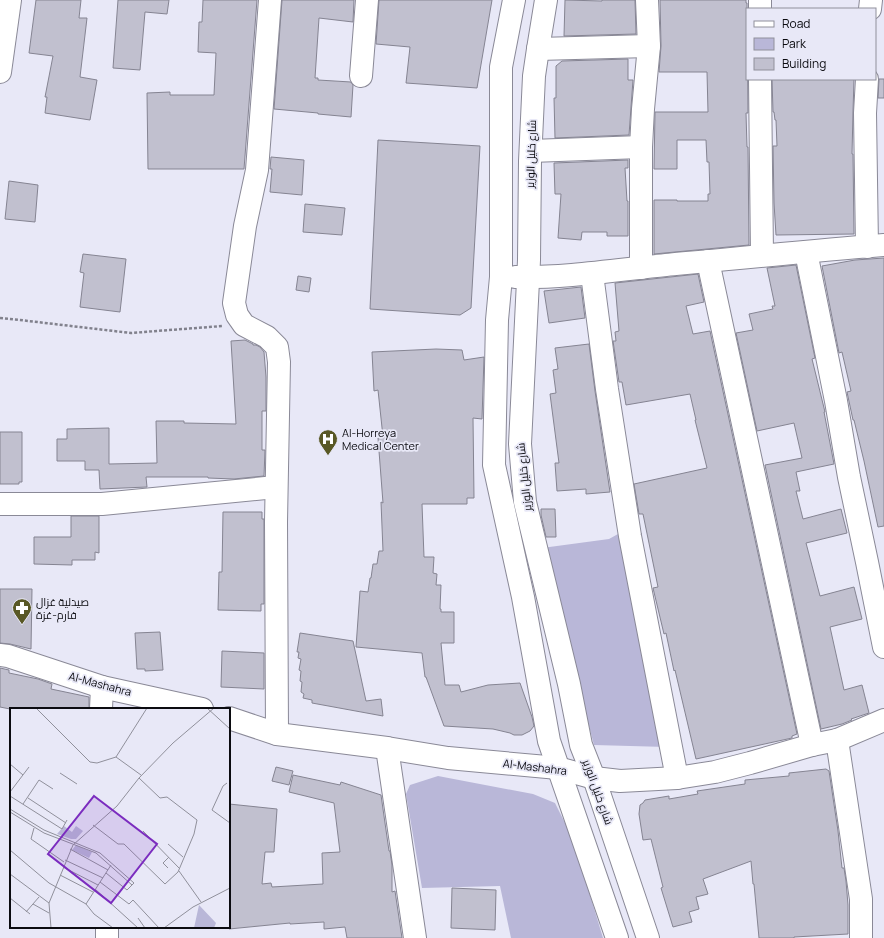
<svg xmlns="http://www.w3.org/2000/svg" width="884" height="938" viewBox="0 0 884 938" font-family="Manrope,Cairo,sans-serif">
<rect width="100%" height="100%" fill="#e8e8f7"/>
<g fill="#b9b7d8">
<polygon points="618,534 667,747 594,745 542,548 609,539"/>
<polygon points="438,776 533,794 555,803 573,839 603,938 511,938 500,886 422,888 406,794 410,785"/>
</g>
<g fill="#c1c0cf" stroke="#858492">
<polygon points="36,0 81,0 79,18 87,18 80,77 97,80 90,120 45,113 47,97 45,97 53,56 29,53"/>
<polygon points="118,0 169,0 167,14 145,12 140,70 113,68"/>
<polygon points="203,0 257,0 244,169 148,169 147,93 170,92 170,95 214,95 216,53 198,52 199,22 202,22"/>
<polygon points="282,0 354,0 353,22 319,18 315,78 318,78 318,80 351,82 353,85 351,117 318,114 318,113 274,109"/>
<polygon points="379,0 492,0 477,88 406,83 410,47 376,44"/>
<polygon points="565,0 602,1 602,0 635,0 636,34 564,36"/>
<polygon points="660,0 746,0 746,3 747,3 748,113 746,113 747,147 748,147 749,245 654,254 654,200 677,200 677,201 708,201 708,194 710,194 709,162 707,162 706,140 677,140 677,169 654,169 655,112 708,112 707,72 659,72 661,46"/>
<polygon points="628,59 628,80 633,80 629,135 555,138 554,98 556,98 556,66 562,61"/>
<polygon points="772,79 854,79 853,112 852,154 853,154 854,234 776,235 774,203 773,146 777,146 776,120 775,120 774,112 773,112"/>
<polygon points="879,79 884,79 884,98 878,98"/>
<polygon points="378,140 480,146 471,308 460,315 370,309"/>
<polygon points="271,157 304,160 302,195 270,192 272,169 270,169"/>
<polygon points="628,160 628,168 625,168 627,201 628,201 628,236 607,236 607,232 582,232 581,240 558,238 561,194 555,194 554,163"/>
<polygon points="9,181 38,185 35,222 5,219"/>
<polygon points="305,204 345,208 342,235 303,232"/>
<polygon points="83,254 126,259 120,312 80,307 84,273 80,272"/>
<polygon points="884,258 884,526 878,527 864,461 854,420 853,420 847,392 851,391 842,352 839,353 822,266 855,260"/>
<polygon points="796,265 815,358 812,359 825,412 824,412 834,464 796,472 800,491 796,491 803,519 841,509 847,533 806,543 820,596 854,587 862,619 830,627 844,690 862,685 869,713 851,719 852,720 842,724 821,729 765,465 802,458 794,423 757,431 736,333 753,330 749,314 773,309 772,306 775,306 767,268"/>
<polygon points="698,274 704,302 686,306 693,334 710,331 797,734 792,736 792,738 696,759 675,670 674,671 666,633 664,634 653,588 658,587 643,514 639,514 634,484 707,468 695,420 696,420 690,394 626,405 622,382 619,382 613,341 616,341 615,332 619,331 615,283"/>
<polygon points="298,276 311,278 309,292 296,290"/>
<polygon points="581,287 585,318 549,323 544,291"/>
<polygon points="245,340 253,344 253,345 256,345 260,347 264,352 266,377 266,411 262,411 262,450 265,450 264,476 234,479 208,478 208,477 146,477 147,487 100,489 99,470 85,470 85,461 57,461 57,439 67,439 67,429 109,428 109,464 157,463 156,421 184,421 184,423 236,424 231,341"/>
<polygon points="589,344 595,391 610,492 586,494 586,489 557,491 555,463 559,463 550,394 556,393 553,370 558,369 555,348"/>
<polygon points="436,349 462,350 464,360 484,357 482,419 473,418 474,498 467,498 467,504 422,504 424,557 434,557 433,573 437,574 436,585 441,585 440,609 441,609 441,612 454,612 454,643 441,643 445,685 459,685 461,692 488,685 520,683 532,717 534,726 530,731 522,735 514,735 510,733 493,729 444,726 426,677 425,677 422,653 356,647 360,591 368,592 370,578 371,578 373,564 377,564 379,551 383,551 381,502 383,503 378,438 383,437 378,390 374,391 372,352"/>
<polygon points="0,432 22,432 22,482 19,482 19,484 0,484"/>
<polygon points="541,509 555,509 556,537 546,537 541,515"/>
<polygon points="223,512 262,512 262,519 264,519 264,604 261,604 261,611 218,610 219,572 222,572"/>
<polygon points="71,516 99,516 99,553 95,552 95,560 72,560 72,565 34,564 34,537 71,537"/>
<polygon points="0,589 32,589 31,649 10,644 0,643"/>
<polygon points="160,632 163,670 145,671 145,669 137,669 135,633"/>
<polygon points="300,633 353,641 366,701 381,699 383,716 312,703 312,700 303,698 304,694 301,692 302,682 300,681 301,671 299,670 301,659 298,658 299,652 297,652"/>
<polygon points="222,651 264,653 264,689 221,687"/>
<polygon points="0,668 9,670 9,673 38,679 52,684 51,689 89,697 89,709 10,709 0,707"/>
<polygon points="276,767 293,771 289,785 272,781"/>
<polygon points="826,769 829,771 838,831 842,868 844,868 846,881 848,905 848,934 794,937 794,938 759,938 754,884 753,884 751,861 703,879 708,894 696,897 699,909 689,912 692,922 673,927 661,888 663,887 651,839 643,840 639,814 640,805 643,803 645,800 669,796 669,799 698,794 697,791 745,784 745,780 789,776 789,773"/>
<polygon points="293,775 340,785 341,782 381,795 389,851 390,851 392,865 392,892 395,891 402,938 347,938 345,927 324,929 324,922 290,924 290,923 229,929 229,804 277,809 274,852 265,852 262,884 271,883 272,887 323,884 322,853 340,852 334,803 289,792"/>
<polygon points="452,888 496,890 495,930 451,928"/>
</g>
<g fill="none" stroke-linecap="round" stroke-linejoin="round">
<defs>
<g id="minor">
<polyline points="270,0 257,170 245,226 234,303 237,315 244,325 267,337 277,347 279,362 276,522 277,734"/>
<polyline points="514,0 501,67 501,277 497,320 494,465 523,597 549,741 617,938"/>
<polyline points="546,0 538,49 534,76 530,161 529,260 520,444 525,502 569,684 581,745 594,778 648,938"/>
<polyline points="760,0 760,9"/>
<polyline points="870,9 871,0"/>
<polyline points="538,49 649,46"/>
<polyline points="0,72 10,0"/>
<polyline points="361,76 367,0"/>
<polyline points="760,79 762,255"/>
<polyline points="867,79 865,113 867,247"/>
<polyline points="531,151 641,147"/>
<polyline points="806,252 836,401 849,477 867,562 884,647"/>
<polyline points="708,261 812,745"/>
<polyline points="641,268 641,147 643,109 649,46 647,0"/>
<polyline points="592,274 607,389 630,536 677,778"/>
<path d="M515,277C565,278 616,270 666,265C739,258 811,251 884,245"/>
<polyline points="0,504 102,504 276,487"/>
<polyline points="0,655 8,656 102,687 202,709"/>
<polyline points="101,709 102,687"/>
<polyline points="229,718 277,734 387,748 448,758 558,768 594,778 620,781 677,778 715,772 750,763 812,745 837,740 884,720"/>
<polyline points="837,740 861,899 861,938"/>
<polyline points="387,748 415,938"/>
<polyline points="107,927 107,938"/>
</g>
</defs>
<use href="#minor" stroke="#8a8997" stroke-width="24"/>
<polyline stroke="#81818c" stroke-width="2.5" stroke-dasharray="3 2" stroke-linecap="butt" points="0,318 20,320 131,333 222,326"/>
<use href="#minor" stroke="#fff" stroke-width="22"/>
</g>
<defs>
<symbol id="hospital-pin" viewBox="-11 -11 22 30"><path d="M0 17L-7.5 6A9.5 9.5 0 1 1 7.5 6Z" fill="#595825" stroke="#e8e8f7"/><path d="M-5-5h3v3.5h4V-5h3V5h-3V1.5h-4V5h-3Z" fill="#fff"/></symbol>
<symbol id="pharmacy-pin" viewBox="-11 -11 22 30"><path d="M0 17L-7.5 6A9.5 9.5 0 1 1 7.5 6Z" fill="#595825" stroke="#e8e8f7"/><path d="M-2-6h4v4h4v4h-4v4h-4v-4h-4v-4h4Z" fill="#fff"/></symbol>
</defs>
<g fill-rule="evenodd">
<use href="#hospital-pin" x="317" y="428" width="22" height="30"/>
<use href="#pharmacy-pin" x="11" y="597" width="22" height="30"/>
</g>
<g text-anchor="middle" stroke-width="3.5" stroke-linejoin="round" paint-order="stroke">
<g font-size="11" fill="#0b0b10" stroke="#e8e8f7">
<text transform="translate(531 154) rotate(-88)" y="4">شارع خليل الوزير</text>
<text transform="translate(524 477) rotate(-96)" y="4">شارع خليل الوزير</text>
<text transform="translate(100 684) rotate(15)" y="4">Al-Mashahra</text>
<text transform="translate(535 767) rotate(7)" y="4">Al-Mashahra</text>
<text transform="translate(598 792) rotate(70)" y="4">شارع خليل الوزير</text>
</g>
<g font-size="11" fill="#0b0b10" stroke="#e8e8f7" text-anchor="start">
<text x="342" y="437">Al-Horreya<tspan x="342" dy="13">Medical Center</tspan></text>
<text x="36" y="606">صيدلية غزال<tspan x="36" dy="13">فارم-غزة</tspan></text>
</g>
</g>
<g transform="translate(10 708)">
<rect width="220" height="220" fill="#e8e8f7"/>
<path d="M54,118L62,124L66,118L73,123L66,131H61L47,126ZM66,137L82,144L79,150L62,142ZM189,197L206,215L204,220H184Z" fill="#b9b7d8"/>
<path fill="none" stroke="#90909b" stroke-width="1" d="M26,0L80,54L87,55L106,49M197,0L220,21M106,49L137,0M106,49L131,67M0,56L13,67M50,65L67,76M217,75L213,78L202,102L220,115M0,84L19,59M0,88L52,121L57,112M18,90L56,115M13,96L29,72L43,81M0,101L34,122L90,145L124,175L117,182L96,165M0,104L34,125L86,145L122,177M83,117L108,136H114L155,176L168,164L184,126L187,112L157,89L150,90L129,70M24,120L21,131L54,154M133,123L169,160M158,136L173,149M60,141L98,162M0,142L39,175L76,196L84,206L103,220M55,152L93,170M53,159L88,177M158,160L153,155L159,149M169,163L191,194M0,166L39,195M50,167L83,184M90,174L119,196L123,192L149,220M85,181L128,220M0,190L20,206M23,196L39,205M76,196L101,157M16,204L29,189M128,210L135,220M41,220L39,195L63,137L107,98L129,70L163,35L204,0M154,220L183,199L220,180"/>
<path fill="#7b2cbf" fill-opacity="0.15" stroke="#7b2cbf" stroke-width="2" d="M84,88L147,136L101,195L38,146Z"/>
<rect width="220" height="220" fill="none" stroke="#0b0b10" stroke-width="2"/>
</g>
<rect x="746" y="8" width="130" height="72" fill="#e8e8f7" stroke="#90909b"/>
<rect x="754" y="21" width="20" height="6" fill="#ffffff" stroke="#90909b"/>
<text x="782" y="28" font-size="12" fill="#0b0b10">Road</text>
<rect x="754" y="38" width="20" height="12" fill="#b9b7d8" stroke="#90909b"/>
<text x="782" y="48" font-size="12" fill="#0b0b10">Park</text>
<rect x="754" y="58" width="20" height="12" fill="#c1c0cf" stroke="#90909b"/>
<text x="782" y="68" font-size="12" fill="#0b0b10">Building</text>
</svg>
